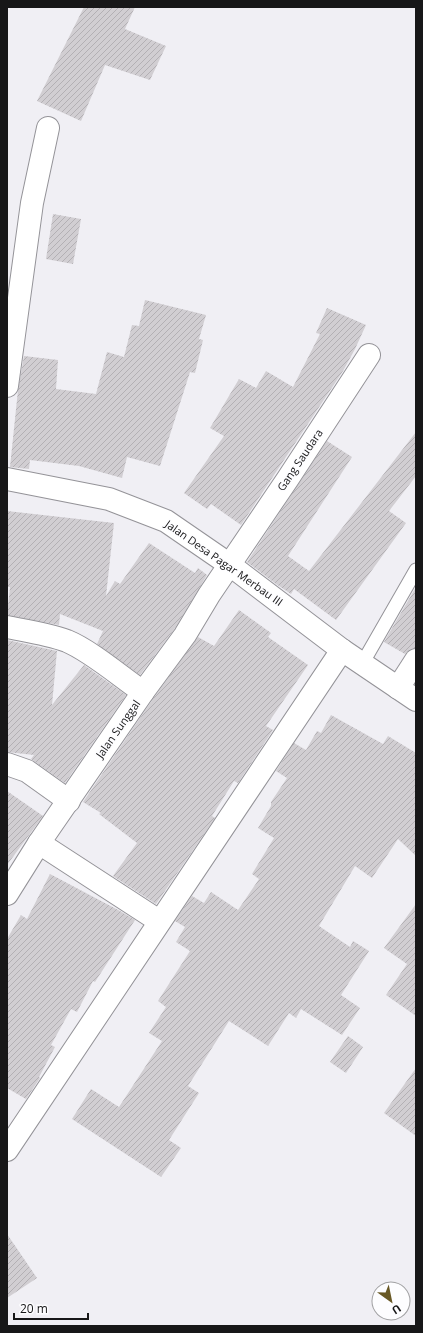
<svg xmlns="http://www.w3.org/2000/svg" width="423" height="1333" viewBox="0 0 423 1333" font-family="'Open Sans',sans-serif">
<defs>
<pattern id="building-hatch" width="6" height="6" patternUnits="userSpaceOnUse"><rect width="6" height="6" fill="#d1ced2"/><path d="M-1 1l2-2M0 6l6-6M5 7l2-2" fill="none" stroke="#b3b0b4"/></pattern>
</defs>
<rect width="100%" height="100%" fill="#f0eff4"/>
<g fill="url(#building-hatch)">
<polygon points="84,7 135,7 125,29 166,46 150,80 105,65 81,121 37,101"/>
<polygon points="53,214 81,219 73,264 46,259"/>
<polygon points="145,300 206,315 199,339 203,340 195,373 190,372 160,466 127,457 122,478 79,466 30,460 29,469 10,467 18,390 24,356 58,360 56,389 96,394 107,352 124,357 132,325 139,326"/>
<polygon points="327,308 366,325 355,349 343,371 241,525 211,504 207,509 184,493 224,436 210,428 239,379 256,388 266,371 293,387 320,334 316,333"/>
<polygon points="416,432 416,476 389,511 406,523 336,620 294,589 291,594 276,584 247,562 327,441 352,457 288,556 309,571"/>
<polygon points="7,511 114,523 106,596 115,581 120,584 149,543 195,573 198,568 207,575 175,628 140,675 97,644 103,631 60,614 59,625 7,615 10,587 7,587"/>
<polygon points="416,587 416,648 410,649 405,654 384,642"/>
<polygon points="239,610 271,633 268,637 308,665 266,726 273,730 238,783 234,781 212,816 215,818 156,904 113,876 137,843 99,814 101,813 83,802 153,699 198,637 214,646"/>
<polygon points="7,640 57,651 52,705 84,665 126,695 65,783 31,759 34,755 7,752"/>
<polygon points="331,715 383,744 388,736 416,753 416,856 398,839 372,878 355,866 319,926 350,947 353,941 369,951 341,995 360,1008 342,1035 301,1009 296,1018 289,1013 268,1046 229,1021 188,1086 199,1093 169,1140 181,1148 161,1177 72,1119 91,1089 119,1107 162,1041 149,1033 166,1007 158,1001 190,951 176,942 185,927 175,921 192,896 204,903 211,892 238,910 259,879 252,874 274,838 258,828 271,806 271,802 287,778 276,771 294,743 306,750 317,731 321,733"/>
<polygon points="7,791 43,816 7,865"/>
<polygon points="50,874 120,911 135,920 95,982 93,981 77,1012 71,1009 51,1045 55,1047 39,1077 40,1078 26,1099 7,1088 7,939 21,915 27,919"/>
<polygon points="416,904 416,1016 386,995 407,964 384,948"/>
<polygon points="348,1036 363,1047 346,1073 330,1062"/>
<polygon points="416,1068 416,1136 384,1113"/>
<polygon points="7,1234 37,1278 7,1298"/>
</g>
<g fill="none" stroke-linecap="round" stroke-linejoin="round">
<defs>
<polyline id="lane" points="362,664 416,570"/>
<g id="street">
<polyline points="7,386 32,203 48,128"/>
<path d="M7,627C27,631 48,634 67,641C91,651 121,677 143,692"/>
<polyline points="398,688 416,660"/>
<polyline points="7,764 27,771 69,801"/>
<polyline points="39,843 159,921"/>
<polyline points="7,894 39,843 143,692 185,635 209,595 287,480 369,355"/>
<polyline points="7,1150 342,650"/>
</g>
<polyline id="secondary" points="7,479 109,499 166,521 230,565 342,650 416,700"/>
</defs>
<use href="#lane" stroke="#949398" stroke-width="15"/>
<use href="#street" stroke="#949398" stroke-width="24"/>
<use href="#secondary" stroke="#949398" stroke-width="24"/>
<use href="#lane" stroke="#fff" stroke-width="13"/>
<use href="#street" stroke="#fff" stroke-width="22"/>
<use href="#secondary" stroke="#fff" stroke-width="22"/>
</g>
<g text-anchor="middle" stroke-width="3" stroke-linejoin="round" paint-order="stroke">
<g font-size="11" fill="#171718" stroke="#fdfdff">
<text transform="translate(300 460) rotate(-56)" y="4">Gang Saudara</text>
<text transform="translate(224 563) rotate(35)" y="4">Jalan Desa Pagar Merbau III</text>
<text transform="translate(118 729) rotate(-55)" y="4">Jalan Sunggal</text>
</g>
</g>
<rect width="423" height="1333" fill="none" stroke="#171718" stroke-width="16"/>
<g transform="translate(391 1301) rotate(147)"><circle r="19" fill="#fdfdff" stroke="#a1a1a3"/>
<path d="M0-3L7 15L0 10L-7 15Z" fill="#685825"/>
<text y="-6" font-size="11" font-weight="bold" text-anchor="middle" fill="#171718">U</text>
</g>
<path d="M14 1313v6h74v-6" fill="none" stroke="#171718" stroke-width="2"/>
<text x="20" y="1313" font-size="12" fill="#171718" stroke="#fdfdff" stroke-width="3" paint-order="stroke">20 m</text>
</svg>
